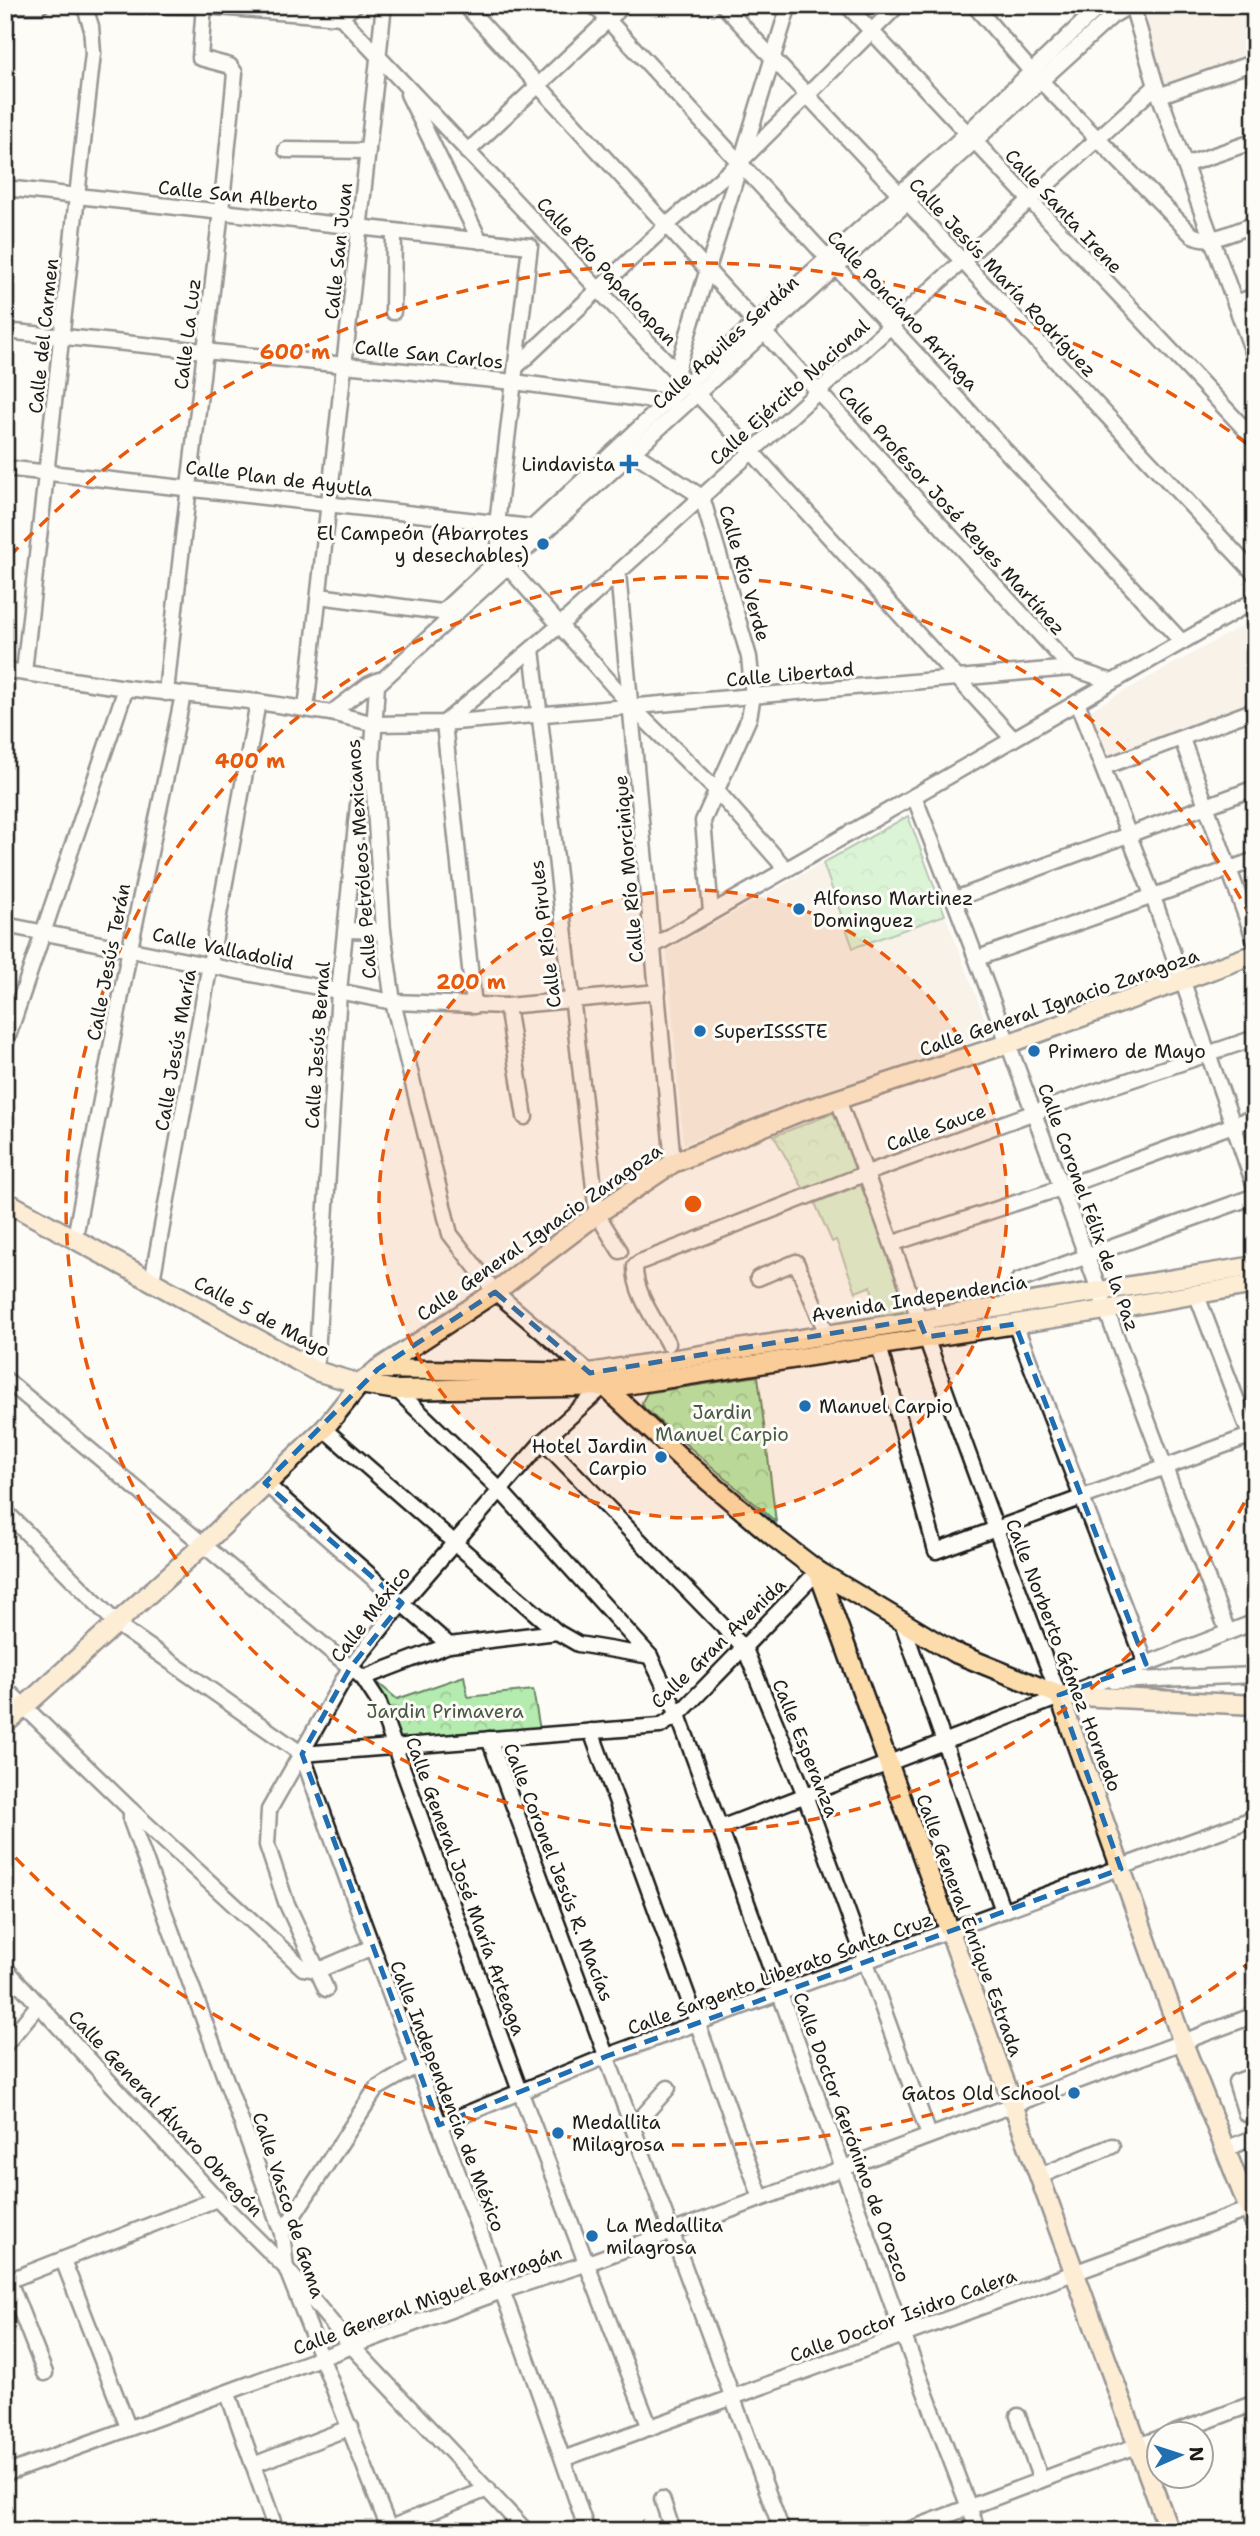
<svg xmlns="http://www.w3.org/2000/svg" width="1260" height="2536" viewBox="0 0 1260 2536" font-family="'Shantell Sans',sans-serif">
<defs>
<pattern id="park-crowns" width="20" height="18" patternUnits="userSpaceOnUse" patternTransform="scale(1.75)"><rect width="20" height="18" fill="#b4ebae"/><path d="M2 6a3 3 0 1 1 6 0M12 15a3 3 0 1 1 6 0" fill="none" stroke="#9ac995"/></pattern>
</defs>
<rect width="100%" height="100%" fill="#fdfcf7"/>
<filter id="ink" filterUnits="userSpaceOnUse"><feTurbulence type="fractalNoise" baseFrequency=".0143" numOctaves="2"/><feDisplacementMap in="SourceGraphic" scale="14" xChannelSelector="R" yChannelSelector="G"/><feConvolveMatrix kernelMatrix="1 2 1 2 8 2 1 2 1" color-interpolation-filters="sRGB"/></filter>
<g filter="url(#ink)">
<g fill="#f1e6d6">
<polygon points="1151,5 1255,5 1255,54 1165,85 1141,11"/>
<polygon points="1255,619 1255,702 1104,757 1087,712"/>
<polygon points="823,863 853,947 945,915 991,1035 683,1144 667,950"/>
</g>
<g fill="url(#park-crowns)" stroke="#688465" stroke-width="2">
<polygon points="908,816 945,915 853,948 823,863"/>
<polygon points="834,1113 857,1169 804,1190 774,1136"/>
<polygon points="758,1376 776,1522 644,1408 642,1402 647,1393 653,1392"/>
<polygon points="464,1676 468,1697 533,1690 540,1730 399,1739 376,1689 378,1683 397,1699"/>
</g>
<polygon fill="#b4ebae" stroke="#688465" stroke-width="2" points="863,1184 910,1315 876,1318 871,1286 856,1292 836,1240 832,1242 815,1203"/>
<g fill="none" stroke-linecap="round" stroke-linejoin="round">
<defs>
<g id="minor">
<polyline points="5,5 41,5"/>
<polyline points="109,5 204,6 341,17"/>
<polyline points="337,5 341,17 752,452 1013,739"/>
<polyline points="465,5 1071,668"/>
<polyline points="594,5 1182,642"/>
<polyline points="723,5 1255,574"/>
<polyline points="847,5 1255,440"/>
<path d="M974,5L1030,70L1192,235C1212,245 1235,231 1255,224"/>
<polyline points="1132,5 1156,86 1255,358"/>
<polyline points="341,17 355,5"/>
<polyline points="408,94 480,241"/>
<polyline points="1161,95 1255,62"/>
<polyline points="286,150 368,151"/>
<polyline points="467,152 624,5"/>
<polyline points="1185,165 1255,141"/>
<polyline points="5,188 530,246"/>
<polyline points="530,246 497,524 501,559 632,707 716,790 786,869"/>
<polyline points="1235,303 1255,296"/>
<polyline points="393,312 394,231"/>
<polyline points="5,331 514,382 672,403"/>
<polyline points="516,367 667,225 740,162 898,5"/>
<polyline points="676,373 789,5"/>
<polyline points="626,448 702,497 749,657 753,696 749,718 703,821 711,912"/>
<polyline points="5,468 540,528"/>
<polyline points="618,573 673,1163"/>
<polyline points="319,596 441,612 447,618"/>
<polyline points="443,611 667,402 966,134 1101,5"/>
<polyline points="532,649 597,1214 620,1251"/>
<polyline points="5,670 126,688 258,702 331,713 375,724 444,723 1071,668 1110,681"/>
<polyline points="24,672 93,53 91,26 84,5"/>
<path d="M166,693C187,486 216,280 235,73L230,66L200,58L204,5"/>
<polyline points="1077,702 1153,897 1255,1187"/>
<polyline points="306,709 384,5"/>
<polyline points="331,713 368,685 379,680"/>
<polyline points="1182,739 1255,941"/>
<polyline points="1104,767 1255,710"/>
<path d="M914,796C1023,1073 1119,1355 1228,1632"/>
<polyline points="955,899 1255,788"/>
<polyline points="5,925 393,1002 507,1006 658,992"/>
<polyline points="346,930 383,931"/>
<polyline points="655,945 1255,600"/>
<polyline points="978,958 1255,860"/>
<polyline points="474,1006 444,723 560,625 1156,86"/>
<polyline points="507,1006 525,1117"/>
<polyline points="5,1045 126,688"/>
<path d="M838,1100C914,1297 981,1498 1059,1695"/>
<polyline points="75,1237 130,948 183,695"/>
<polyline points="894,1243 1061,1188 1255,1117"/>
<polyline points="758,1278 796,1262 827,1334"/>
<polyline points="152,1281 258,702"/>
<polyline points="1196,1293 1255,1448"/>
<polyline points="1011,1305 1013,1288 1018,1281 1255,1196"/>
<polyline points="1015,1324 1146,1664"/>
<path d="M668,1344C656,1321 634,1293 635,1266L640,1262L867,1173L1035,1112L1255,1038"/>
<polyline points="879,1346 936,1551 1255,1434"/>
<polyline points="316,1371 339,991 364,746"/>
<polyline points="590,1373 495,1292 450,1234 393,1002 383,931 372,761 377,685 1112,16 1131,5"/>
<polyline points="5,1379 363,1678 378,1701 520,2091 650,2428"/>
<polyline points="397,1390 500,1490 650,1656 678,1715 720,1828 903,2334 978,2531"/>
<polyline points="324,1429 557,1632"/>
<polyline points="543,1441 745,1649 805,1795 929,2135"/>
<polyline points="265,1483 449,1645"/>
<polyline points="5,1511 118,1625 302,1754"/>
<polyline points="902,1622 1003,1911"/>
<polyline points="363,1678 449,1645 557,1632 578,1644 650,1656"/>
<polyline points="1113,1681 1255,1675"/>
<polyline points="5,1688 131,1810 303,1968 319,1970 370,1948"/>
<polyline points="591,1731 761,2198"/>
<polyline points="489,1739 782,2531"/>
<path d="M302,1754C393,2014 500,2269 587,2531"/>
<polyline points="302,1754 660,1726 678,1715 818,1571"/>
<polyline points="131,1810 131,1821 282,2233 286,2268 390,2531"/>
<polyline points="720,1828 1255,1622"/>
<polyline points="5,1968 217,2199 286,2268 347,2341 526,2531"/>
<polyline points="326,1989 286,1902 267,1845 269,1810 350,1668 402,1603 543,1441 604,1386"/>
<polyline points="5,2045 39,2004"/>
<polyline points="1255,2075 1236,2082 1246,2114 1255,2112"/>
<polyline points="439,2125 607,2056 1255,1818"/>
<polyline points="633,2127 668,2088"/>
<polyline points="1225,2149 1255,2137"/>
<polyline points="1040,2176 1112,2146"/>
<polyline points="282,2233 376,2089 416,2066"/>
<polyline points="63,2260 128,2427"/>
<polyline points="9,2281 45,2373"/>
<polyline points="5,2282 217,2199"/>
<polyline points="228,2394 276,2530"/>
<polyline points="1018,2416 1041,2480"/>
<polyline points="1172,2434 1255,2403"/>
<polyline points="563,2459 1255,2207"/>
<polyline points="253,2465 351,2427"/>
<polyline points="5,2474 502,2291 588,2263 1255,2015"/>
<polyline points="382,2531 488,2489"/>
<polyline points="658,2531 671,2526 662,2499"/>
<polyline points="906,2531 1081,2465 1158,2439"/>
</g>
<g id="major">
<polyline points="5,1201 316,1371 360,1384 397,1390 619,1386 1105,1310 1255,1284"/>
<polyline points="378,1369 590,1373 1255,1266"/>
<polyline points="601,1383 681,1458 775,1538 818,1571 953,1652 1059,1695 1255,1705"/>
<polyline points="818,1571 1169,2531"/>
<polyline points="1059,1695 1183,2043 1255,2224"/>
<polyline points="5,1724 203,1545 324,1429 360,1384 378,1369 495,1292 597,1214 673,1163 799,1112 1010,1043 1255,954"/>
</g>
</defs>
<use href="#minor" stroke="#1c1c1c" stroke-width="19"/>
<use href="#major" stroke="#1c1c1c" stroke-width="23"/>
<use href="#minor" stroke="#fdfcf7" stroke-width="14"/>
<use href="#major" stroke="#fddcac" stroke-width="18"/>
</g>
</g>
<path d="M0 0H1260V2536H0ZM495,1292L590,1373L919,1319L926,1337L1015,1324L1146,1664L1059,1695L1121,1869L607,2056L439,2125L302,1754L350,1668L402,1603L265,1483L378,1369Z" fill="#fdfcf7" fill-opacity=".55" fill-rule="evenodd"/>
<path fill="none" stroke="#1f6fb2" stroke-width="5" stroke-dasharray="14 9" stroke-linejoin="round" d="M495,1292L590,1373L919,1319L926,1337L1015,1324L1146,1664L1059,1695L1121,1869L607,2056L439,2125L302,1754L350,1668L402,1603L265,1483L378,1369Z"/>
<circle cx="693" cy="1204" r="314" fill="#e8590c" fill-opacity=".12"/>
<g fill="none" stroke="#e8590c" stroke-width="3.5" stroke-dasharray="12 9">
<circle cx="693" cy="1204" r="314"/>
<path d="M1254 1484A627 627 0 1 1 1254 924"/>
<path d="M1253 1960A941 941 0 0 1 10 1852M10 556A941 941 0 0 1 1253 448"/>
</g>
<g fill="#1f6fb2" stroke="#fdfcf7" stroke-width="2.5">
<path d="M625.5 453.5h7v7h7v7h-7v7h-7v-7h-7v-7h7z"/>
<circle cx="543" cy="544" r="7"/>
<circle cx="799" cy="909" r="7"/>
<circle cx="700" cy="1031" r="7"/>
<circle cx="1034" cy="1051" r="7"/>
<circle cx="805" cy="1406" r="7"/>
<circle cx="661" cy="1457" r="7"/>
<circle cx="1074" cy="2093" r="7"/>
<circle cx="558" cy="2133" r="7"/>
<circle cx="592" cy="2236" r="7"/>
</g>
<g text-anchor="middle" stroke-width="6" stroke-linejoin="round" paint-order="stroke">
<g font-size="19" fill="#1c1c1c" stroke="#fdfcf7">
<text transform="translate(238 195) rotate(6)" y="7">Calle San Alberto</text>
<text transform="translate(1064 211) rotate(47)" y="7">Calle Santa Irene</text>
<text transform="translate(338 251) rotate(-84)" y="7">Calle San Juan</text>
<text transform="translate(607 271) rotate(47)" y="7">Calle Río Papaloapan</text>
<text transform="translate(1003 277) rotate(47)" y="7">Calle Jesús María Rodríguez</text>
<text transform="translate(903 310) rotate(47)" y="7">Calle Ponciano Arriaga</text>
<text transform="translate(187 334) rotate(-83)" y="7">Calle La Luz</text>
<text transform="translate(43 336) rotate(-84)" y="7">Calle del Carmen</text>
<text transform="translate(725 342) rotate(-42)" y="7">Calle Aquiles Serdán</text>
<text transform="translate(429 354) rotate(6)" y="7">Calle San Carlos</text>
<text transform="translate(789 392) rotate(-42)" y="7">Calle Ejército Nacional</text>
<text transform="translate(279 478) rotate(7)" y="7">Calle Plan de Ayutla</text>
<text transform="translate(952 510) rotate(48)" y="7">Calle Profesor José Reyes Martínez</text>
<text transform="translate(745 573) rotate(74)" y="7">Calle Río Verde</text>
<text transform="translate(790 674) rotate(-5)" y="7">Calle Libertad</text>
<text transform="translate(361 859) rotate(-94)" y="7">Calle Petróleos Mexicanos</text>
<text transform="translate(628 869) rotate(-95)" y="7">Calle Río Morcinique</text>
<text transform="translate(545 934) rotate(-97)" y="7">Calle Río Pirules</text>
<text transform="translate(223 948) rotate(12)" y="7">Calle Valladolid</text>
<text transform="translate(108 962) rotate(-79)" y="7">Calle Jesús Terán</text>
<text transform="translate(1059 1002) rotate(-19)" y="7">Calle General Ignacio Zaragoza</text>
<text transform="translate(317 1045) rotate(-86)" y="7">Calle Jesús Bernal</text>
<text transform="translate(175 1050) rotate(-80)" y="7">Calle Jesús María</text>
<text transform="translate(936 1127) rotate(-20)" y="7">Calle Sauce</text>
<text transform="translate(1089 1207) rotate(70)" y="7">Calle Coronel Félix de la Paz</text>
<text transform="translate(539 1232) rotate(-35)" y="7">Calle General Ignacio Zaragoza</text>
<text transform="translate(919 1298) rotate(-9)" y="7">Avenida Independencia</text>
<text transform="translate(262 1316) rotate(28)" y="7">Calle 5 de Mayo</text>
<text transform="translate(370 1614) rotate(-52)" y="7">Calle México</text>
<text transform="translate(718 1643) rotate(-44)" y="7">Calle Gran Avenida</text>
<text transform="translate(1064 1655) rotate(69)" y="7">Calle Norberto Gómez Hornedo</text>
<text transform="translate(806 1748) rotate(68)" y="7">Calle Esperanza</text>
<text transform="translate(559 1872) rotate(69)" y="7">Calle Coronel Jesús R. Macías</text>
<text transform="translate(466 1886) rotate(70)" y="7">Calle General José María Arteaga</text>
<text transform="translate(970 1925) rotate(70)" y="7">Calle General Enrique Estrada</text>
<text transform="translate(780 1973) rotate(-20)" y="7">Calle Sargento Liberato Santa Cruz</text>
<text transform="translate(448 2096) rotate(69)" y="7">Calle Independencia de México</text>
<text transform="translate(166 2113) rotate(47)" y="7">Calle General Álvaro Obregón</text>
<text transform="translate(852 2137) rotate(70)" y="7">Calle Doctor Gerónimo de Orozco</text>
<text transform="translate(289 2205) rotate(72)" y="7">Calle Vasco de Gama</text>
<text transform="translate(427 2300) rotate(-20)" y="7">Calle General Miguel Barragán</text>
<text transform="translate(903 2315) rotate(-20)" y="7">Calle Doctor Isidro Calera</text>
</g>
<g font-size="19" fill="#1c1c1c" stroke="#fdfcf7" text-anchor="start">
<text x="615" y="471" text-anchor="end">Lindavista</text>
<text x="529" y="540" text-anchor="end">El Campeón (Abarrotes<tspan x="529" dy="22">y desechables)</tspan></text>
<text x="813" y="905">Alfonso Martinez<tspan x="813" dy="22">Dominguez</tspan></text>
<text x="714" y="1038">SuperISSSTE</text>
<text x="1048" y="1058">Primero de Mayo</text>
<text x="819" y="1413">Manuel Carpio</text>
<text x="647" y="1453" text-anchor="end">Hotel Jardin<tspan x="647" dy="22">Carpio</tspan></text>
<text x="1060" y="2100" text-anchor="end">Gatos Old School</text>
<text x="572" y="2129">Medallita<tspan x="572" dy="22">Milagrosa</tspan></text>
<text x="606" y="2232">La Medallita<tspan x="606" dy="22">milagrosa</tspan></text>
</g>
<g font-size="19" fill="#4a5a48" stroke="#fdfcf7">
<text x="722" y="1419">Jardin<tspan x="722" dy="22">Manuel Carpio</tspan></text>
<text x="445" y="1718">Jardin Primavera</text>
</g>
</g>
<circle cx="693" cy="1204" r="10" fill="#e8590c" stroke="#fdfcf7" stroke-width="3.5"/>
<g font-size="21" text-anchor="middle" font-weight="bold" fill="#e8590c" stroke="#fdfcf7" stroke-width="6" stroke-linejoin="round" paint-order="stroke">
<text x="295" y="359">600 m</text>
<text x="250" y="768">400 m</text>
<text x="471" y="989">200 m</text>
</g>
<rect width="1260" height="2536" fill="none" stroke="#fdfcf7" stroke-width="28"/>
<rect x="14" y="14" width="1232" height="2508" fill="none" stroke="#1c1c1c" stroke-width="2.5" filter="url(#ink)"/>
<g transform="translate(1180 2455) rotate(87)"><circle r="33" fill="#fdfcf7" stroke="#a3a29f" stroke-width="2"/>
<path d="M0-5L12 26L0 18L-12 26Z" fill="#1f6fb2"/>
<text y="-10" font-size="19" font-weight="bold" text-anchor="middle" fill="#1c1c1c">N</text>
</g>
</svg>
